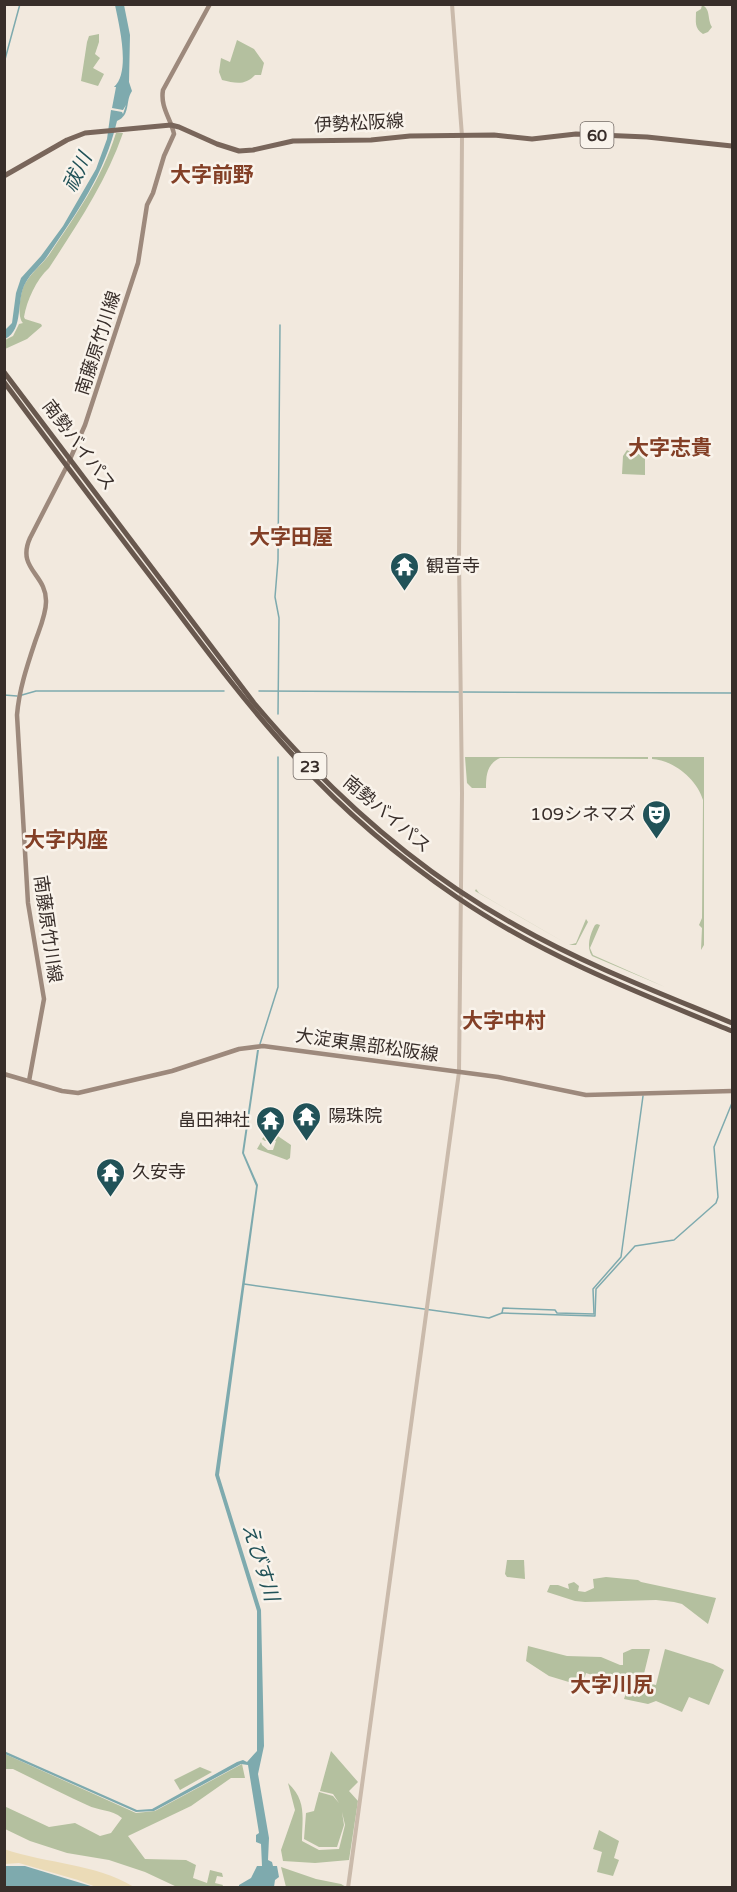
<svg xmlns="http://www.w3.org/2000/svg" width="737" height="1892" viewBox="0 0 737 1892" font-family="'Varela Round','Noto Sans JP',sans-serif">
<rect width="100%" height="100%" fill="#f2e9de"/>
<g fill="#b4c09f">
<path d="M702,5C711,9 707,19 712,27L708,32L703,34C694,28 696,22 696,12L701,9Z"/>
<polygon points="99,34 99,42 95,54 100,58 93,68 104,74 98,86 81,81 87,42 89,36"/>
<path d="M237,40L254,49L264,63L261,75H255C245,86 235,83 222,80L219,72L221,58L230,62Z"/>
<path d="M116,133H123C106,182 77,225 49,268C36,280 27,300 24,317L25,319L41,324L42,326L27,339L5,349V340L13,336L19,324L23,323C17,317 20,296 23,288C28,275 41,266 49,255C76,214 101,181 116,133Z"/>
<polygon points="627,450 634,454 645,454 645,475 622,474 623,456"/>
<path d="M465,757H648V759L500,758C487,764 486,775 486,788H472L467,783Z"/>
<path d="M652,757H704V945L701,950L702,928L699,925L702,918L703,800C697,779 673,760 652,759Z"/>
<polygon points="476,889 479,893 569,945 576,943 586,919 588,922 576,945 569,945 475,891"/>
<path d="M597,924L600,925L590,948L593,955L665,987L592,956C586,947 590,934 595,925Z"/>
<polygon points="269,1130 291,1145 290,1158 287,1160 257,1149 261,1142 262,1145 268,1150 273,1150 276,1141 273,1140 265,1141 262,1139"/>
<polygon points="507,1560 524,1560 525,1579 507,1577 505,1574"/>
<polygon points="606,1577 638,1580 641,1582 716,1598 708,1624 682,1604 674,1602 656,1600 585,1602 575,1601 547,1592 550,1585 558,1585 569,1589 568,1584 574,1582 579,1586 578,1591 585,1592 594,1588 593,1579"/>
<polygon points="528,1646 567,1656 601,1657 620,1665 623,1665 623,1653 632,1649 650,1649 642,1682 656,1685 665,1649 713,1664 724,1670 709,1705 689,1697 682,1712 656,1701 648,1704 624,1699 628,1687 586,1673 582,1686 549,1676 526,1661"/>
<path d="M331,1751L358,1782L349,1791L358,1801L349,1860L315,1863L283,1861L281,1850L295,1810L288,1783C307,1801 302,1817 302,1841L319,1850L339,1849L345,1825L342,1812L344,1825L337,1847H319L304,1839L306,1813L314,1811L319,1792L333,1796L339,1803L333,1794L320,1791Z"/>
<path d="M5,1754L136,1813L155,1811L242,1764L245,1778H231L191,1806L128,1836L145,1859L186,1860L196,1865L193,1878L207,1883L210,1870L222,1873L223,1877L217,1876L215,1883L223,1885L222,1887H177L145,1872L109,1860L67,1853L30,1841L5,1829L4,1806L49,1827L75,1823L100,1836L111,1833L122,1818C111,1809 99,1811 87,1805C62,1794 38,1781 13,1769H5Z"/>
<polygon points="200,1767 212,1772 180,1790 174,1780"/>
<polygon points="599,1830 619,1841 614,1858 619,1860 613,1876 597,1872 602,1852 593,1849"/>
<polygon points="281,1867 316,1879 341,1884 346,1887 286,1887"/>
</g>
<path fill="#ebdbb7" d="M4,1849C48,1864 94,1863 134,1887H96L78,1880L19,1863L5,1864Z"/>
<g fill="#7eaaae">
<path d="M115,5H124L130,35L129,82L132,91C125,101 131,115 117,121C104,176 77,212 46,258C40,266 31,273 26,282C15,300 25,329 5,339V330L12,323L16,293L21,278L41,256L63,226L96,169L107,139L111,110L122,112L123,114L126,105L123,110L112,108L116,87H114C131,72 119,25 115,5Z"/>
<polygon points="257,1050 259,1050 244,1153 258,1185 219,1475 261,1610 264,1746 258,1774 269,1838 268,1860 272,1862 273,1866 277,1866 279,1877 275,1880 274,1887 239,1888 239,1885 251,1878 257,1866 262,1866 261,1844 256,1842 256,1835 259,1833 248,1765 241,1764 154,1811 136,1812 5,1754 4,1751 137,1810 152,1809 237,1762 243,1760 247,1762 257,1751 257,1611 215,1475 256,1186 242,1153"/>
<polygon points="5,1866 25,1866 94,1887 5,1887"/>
</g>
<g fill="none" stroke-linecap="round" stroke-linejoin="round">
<g stroke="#7eaaae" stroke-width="1.5">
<polyline points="4,63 20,4"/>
<polyline points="259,691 459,692"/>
<polyline points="463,692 732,693"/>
<polyline points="4,695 17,696"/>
<polyline points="22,695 36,691 224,691"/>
<polyline points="278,714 279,618 275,597 278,560 280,325"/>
<polyline points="732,954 732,961"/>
<polyline points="260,1044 278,987 278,757"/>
<polyline points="244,1284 489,1318 502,1313 503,1308 555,1310 557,1313 594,1314 593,1289 621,1257 643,1096"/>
<polyline points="502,1313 595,1316 596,1289 635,1246 674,1240 716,1203 718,1197 714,1147 732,1103"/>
</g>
<polyline stroke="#cabaab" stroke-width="4" points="348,1888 459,1072 462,793 459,560 462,136 452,4"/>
<g stroke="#9d897c" stroke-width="4.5">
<polyline points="4,1074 62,1091 78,1093 172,1071 239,1049 263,1046 498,1077 586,1095 732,1091"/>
<path d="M29,1081L44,999L28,903L17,715C19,690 27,666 35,642C39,630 46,615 46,602C47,574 16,569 30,538L67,466L85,425L138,263L147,205L153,193L164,156L174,134C171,119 160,107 163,90L210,4"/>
</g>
<polyline stroke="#79665b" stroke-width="5" points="4,176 67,140 85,133 171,125 179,127 217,144 239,151 253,150 293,141 371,140 410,136 494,135 532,139 576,134 647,137 732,146"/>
<g stroke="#68584e" stroke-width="5">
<path d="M4,372L254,703C329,792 415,870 517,926C586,965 660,993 732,1023"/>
<path d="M4,382C59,456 114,529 170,602C209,654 248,706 292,754C341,809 398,857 458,898C543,956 638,993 732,1031"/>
</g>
</g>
<defs>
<symbol id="temple-pin" viewBox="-11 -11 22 30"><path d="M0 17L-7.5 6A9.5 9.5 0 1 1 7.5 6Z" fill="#215258" stroke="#f9f3eb"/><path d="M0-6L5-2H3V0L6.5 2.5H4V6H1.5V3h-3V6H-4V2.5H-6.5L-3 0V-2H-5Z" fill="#fff"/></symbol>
<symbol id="theatre-pin" viewBox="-11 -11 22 30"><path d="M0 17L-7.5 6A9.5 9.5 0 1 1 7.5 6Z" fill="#215258" stroke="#f9f3eb"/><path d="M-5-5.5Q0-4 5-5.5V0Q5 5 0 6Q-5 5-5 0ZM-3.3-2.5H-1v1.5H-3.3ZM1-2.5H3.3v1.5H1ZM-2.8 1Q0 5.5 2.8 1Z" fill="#fff"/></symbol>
</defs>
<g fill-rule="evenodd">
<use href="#temple-pin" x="388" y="550" width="33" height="45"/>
<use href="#theatre-pin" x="640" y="798" width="33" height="45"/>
<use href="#temple-pin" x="290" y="1100" width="33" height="45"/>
<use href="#temple-pin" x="254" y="1104" width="33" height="45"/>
<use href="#temple-pin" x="94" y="1156" width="33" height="45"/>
</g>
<g text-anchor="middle" stroke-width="5" stroke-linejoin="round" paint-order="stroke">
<g fill="#f9f3eb" stroke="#726964" stroke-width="1.5">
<rect x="580.5" y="122" width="33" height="26" rx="4.5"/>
<rect x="293.5" y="753" width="33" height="26" rx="4.5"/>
</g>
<g font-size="16" font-weight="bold" fill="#382e2a">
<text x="597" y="141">60</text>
<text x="310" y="772">23</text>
</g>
<g font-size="18" fill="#382e2a" stroke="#f9f3eb">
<text transform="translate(359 123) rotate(-3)" y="6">伊勢松阪線</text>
<text transform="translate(98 343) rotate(-72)" y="6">南藤原竹川線</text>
<text transform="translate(79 445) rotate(53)" y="6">南勢バイパス</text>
<text transform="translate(387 814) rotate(40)" y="6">南勢バイパス</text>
<text transform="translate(48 929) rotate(82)" y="6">南藤原竹川線</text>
<text transform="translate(367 1045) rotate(8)" y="6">大淀東黒部松阪線</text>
</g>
<g font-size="18" fill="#382e2a" stroke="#f9f3eb" text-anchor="start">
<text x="426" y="572">観音寺</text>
<text x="636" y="820" text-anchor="end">109シネマズ</text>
<text x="328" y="1122">陽珠院</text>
<text x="250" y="1126" text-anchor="end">畠田神社</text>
<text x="132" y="1178">久安寺</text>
</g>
<g font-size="20" font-style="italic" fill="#215258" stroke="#f9f3eb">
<text transform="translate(77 172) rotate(-64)" y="7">祓川</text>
<text transform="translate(261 1562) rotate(73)" y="7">えびす川</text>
</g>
<g font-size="21" font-weight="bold" fill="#833f26" stroke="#f9f3eb">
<text x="212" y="182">大字前野</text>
<text x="670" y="455">大字志貴</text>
<text x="291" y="544">大字田屋</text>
<text x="66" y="847">大字内座</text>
<text x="504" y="1028">大字中村</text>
<text x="612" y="1692">大字川尻</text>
</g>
</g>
<rect width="737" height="1892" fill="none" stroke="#382e2a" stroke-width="12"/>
</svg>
